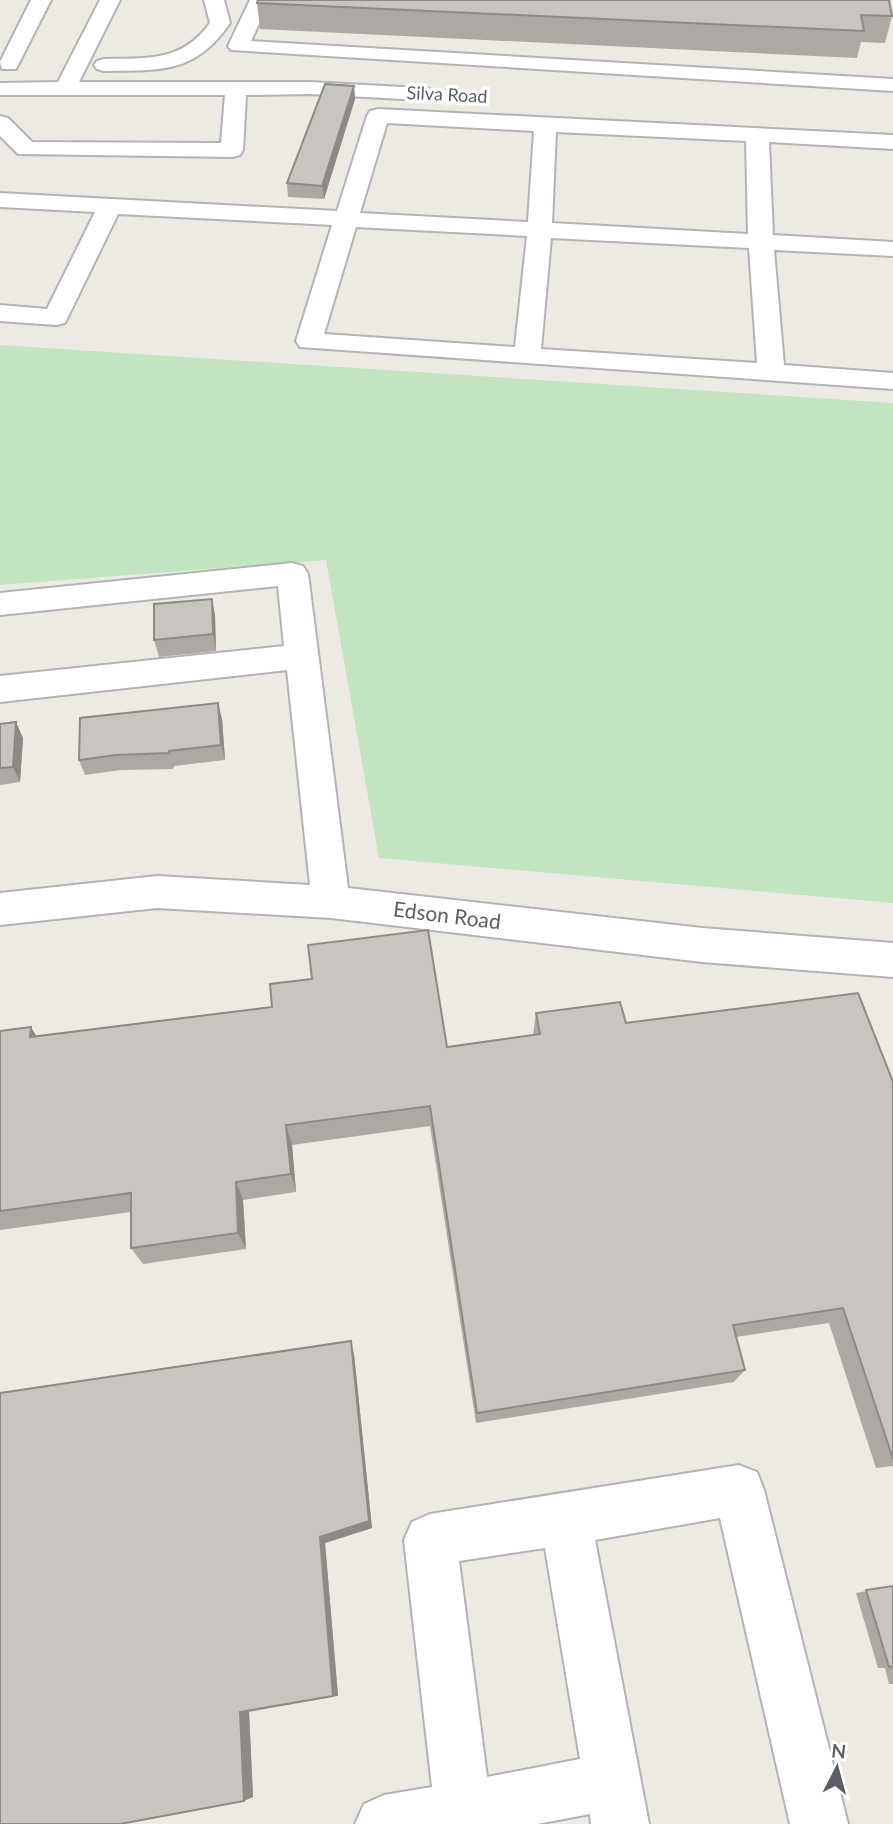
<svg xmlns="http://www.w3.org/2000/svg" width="893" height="1824" viewBox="0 0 893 1824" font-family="Lato,sans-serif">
<rect width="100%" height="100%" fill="#edeae3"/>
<polygon fill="#c2e4c0" points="0,345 893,403 893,903 379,858 326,560 0,585"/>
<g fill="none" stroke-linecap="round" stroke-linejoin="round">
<defs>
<g id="minor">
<polygon points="31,0 51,0 16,69 2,69 0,62"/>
<polygon points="100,0 120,0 79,82 310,82 421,88 429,89 432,94 429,99 421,100 310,94 246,95 243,150 240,155 232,157 18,154 0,136 0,116 8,118 32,142 221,143 225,95 0,95 0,83 58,82"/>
<path d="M204,0H224L230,23C195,74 161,70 104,71L97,69L94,65L97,61L104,59C148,58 182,62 210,23Z"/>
<polygon points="250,0 270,0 251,41 893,79 893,91 231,50 228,46"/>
<path d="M378,109L893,135V149L769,142L773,235L893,242V256L774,250L784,365L893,373V389L300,347L296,341L332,225L118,214L65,323L56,325L0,321V305L47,309L95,212L0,207V193L337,211L367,116L370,111ZM387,123L534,131L528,222L360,213ZM556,132L746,141L748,234L552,223ZM356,227L527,236L515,347L324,334ZM551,238L749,248L757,363L541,349Z"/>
<polygon points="292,563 303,566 308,574 348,888 702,928 893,943 893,977 702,962 331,918 157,908 0,925 0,893 157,876 310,885 287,670 0,702 0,676 284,646 278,586 0,615 0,593"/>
<path d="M739,1465L757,1472L764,1490L848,1824H790L720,1518L595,1540L649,1824H591L590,1814L537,1824H355L364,1804L384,1795L432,1787L404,1540L412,1522L430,1514ZM545,1548L580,1759L487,1777L459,1561Z"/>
</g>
</defs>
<use href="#minor" stroke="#b0b4b7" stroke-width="4"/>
<use href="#minor" fill="#fff" fill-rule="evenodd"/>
</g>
<g fill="#aca9a5">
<polygon points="889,0 892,16 885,43 861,42 857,58 260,29 257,3"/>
<polygon points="354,86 355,99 324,199 288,197 287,183"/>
<polygon points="215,615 216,651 159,657 154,640"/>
<polygon points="222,719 225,760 174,766 173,769 121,770 85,775 79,760"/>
<polygon points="0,724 23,738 20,782 0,785"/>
<polygon points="536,1013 626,1023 893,1082 893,1466 876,1468 829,1323 736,1337 745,1370 734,1382 476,1423 430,1126 292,1145 296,1192 243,1200 246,1249 143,1264 131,1248 131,1212 0,1230 0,1031 36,1036 447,1047 533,1035"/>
<polygon points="354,1354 372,1528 325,1543 338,1696 249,1712 253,1797 120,1824"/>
<polygon points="893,1586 893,1684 889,1684 885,1668 878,1668 856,1593"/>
</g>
<g fill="#8c8a86">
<polygon points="354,86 355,99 324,199 322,186"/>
<polygon points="212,599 215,615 216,651 213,634"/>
<polygon points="218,703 222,719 225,760 221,745"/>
<polygon points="16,722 23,738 20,782 13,767"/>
<polygon points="31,1027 44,1049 30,1037"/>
<polygon points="286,1125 292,1145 296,1192 291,1174"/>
<polygon points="236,1182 243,1200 246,1249 238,1233"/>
<polygon points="351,1341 354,1354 372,1528 325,1543 338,1696 333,1696 320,1537"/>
<polygon points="240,1712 249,1712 253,1797 244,1801"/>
</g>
<g fill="#c8c5c0" stroke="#8c8a86" stroke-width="2">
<polygon points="258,0 889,0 892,16 861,15 864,31 257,3"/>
<polygon points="325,84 354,86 322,186 287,183"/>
<polygon points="212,599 213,634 154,640 154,604"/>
<polygon points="218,703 221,745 169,751 169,753 116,755 79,760 80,718"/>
<polygon points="16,722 13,767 0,768 0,724"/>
<polygon points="428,930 447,1047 540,1034 536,1013 620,1002 626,1023 858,993 893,1082 893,1459 843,1308 733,1325 745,1370 477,1413 430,1106 286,1125 291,1174 236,1182 238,1233 131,1248 131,1193 0,1211 0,1031 31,1027 30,1037 272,1007 270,984 312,979 308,945"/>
<polygon points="351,1341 369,1521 320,1537 333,1696 240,1712 244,1801 120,1824 0,1824 0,1393"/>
<polygon points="893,1586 893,1666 889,1667 866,1590"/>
</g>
<g text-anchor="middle" stroke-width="7" stroke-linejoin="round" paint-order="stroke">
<g font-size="18" fill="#5b5f63" stroke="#fff">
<text transform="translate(447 95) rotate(3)" y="6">Silva Road</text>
</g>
<g font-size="21" fill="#5b5f63" stroke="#fff">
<text transform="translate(447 916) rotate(7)" y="7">Edson Road</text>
</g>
</g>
<g transform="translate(837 1768) rotate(6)" stroke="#ffffff" stroke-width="5" paint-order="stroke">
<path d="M0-5L12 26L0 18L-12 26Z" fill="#5b5f63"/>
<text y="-10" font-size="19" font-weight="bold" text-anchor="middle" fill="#5b5f63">N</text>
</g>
</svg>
